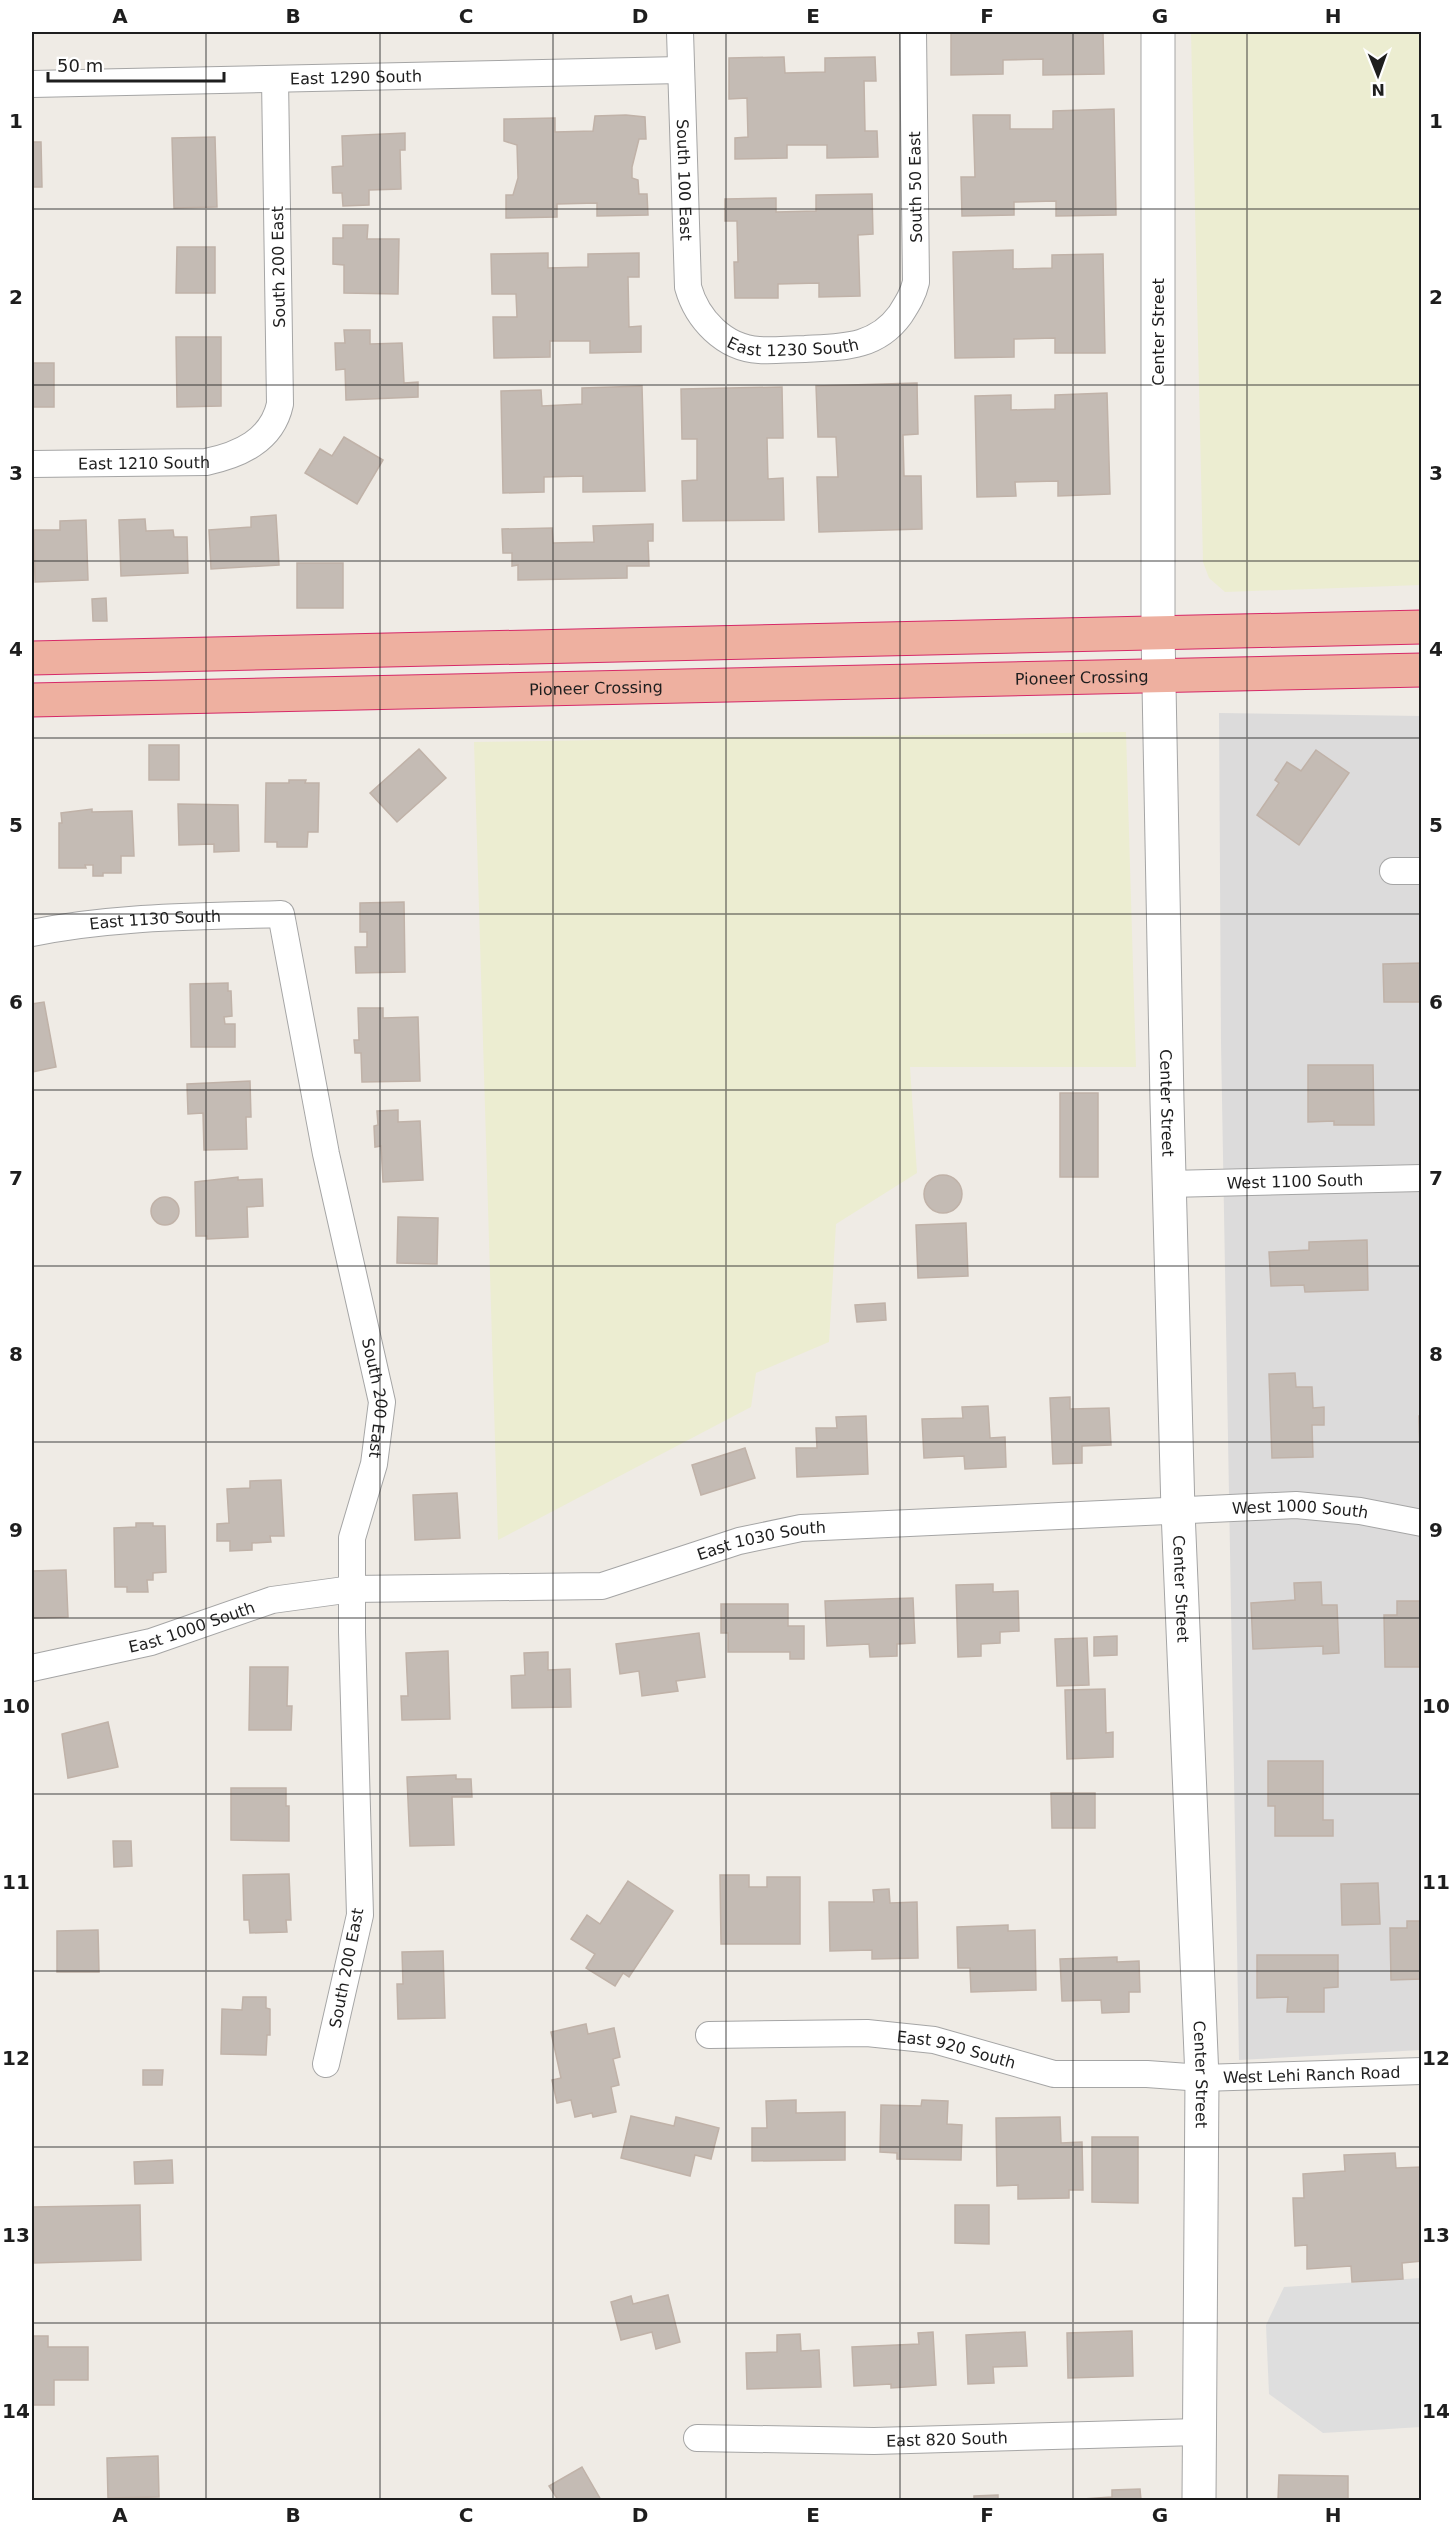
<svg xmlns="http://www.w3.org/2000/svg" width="1453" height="2532" viewBox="0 0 1453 2532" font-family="'DejaVu Sans',sans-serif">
<rect width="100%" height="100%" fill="#efebe5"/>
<polygon fill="#dcdbdb" points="1219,713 1421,716 1421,2050 1239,2060 1221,1043"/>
<g fill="#ecedd1">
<polygon points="1191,32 1421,32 1421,585 1225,592 1209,578 1203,562"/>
<polygon points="1126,732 1136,1067 910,1067 917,1173 836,1224 829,1342 756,1373 751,1407 498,1540 474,742"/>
</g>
<polygon fill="#dedede" points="1421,2278 1421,2427 1323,2433 1269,2394 1266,2325 1284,2287"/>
<g fill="#c4bbb4" stroke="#c0b2a8" stroke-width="1.5">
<polygon points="488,32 545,32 488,33"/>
<polygon points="951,32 1103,32 1104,74 1043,75 1043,59 1003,60 1003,74 951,75"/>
<polygon points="784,57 785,73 825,72 825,58 875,57 876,81 864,81 865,131 877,131 878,157 827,158 827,145 787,145 787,158 735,159 735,138 748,137 747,98 729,99 729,58"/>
<polygon points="1114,109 1116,215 1056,216 1056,201 1014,202 1014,215 962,216 961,177 975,177 973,115 1010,115 1010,129 1053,129 1053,111"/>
<polygon points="626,115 645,117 646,139 639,139 632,167 632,178 638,180 639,194 647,194 648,215 597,216 597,203 557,204 557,217 506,218 506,195 513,195 518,178 517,145 504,141 504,119 555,118 555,132 593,131 595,116"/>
<polygon points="405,133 405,150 400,150 401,189 369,190 369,205 343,206 342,193 333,193 332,167 343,166 342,136"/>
<polygon points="215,137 217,207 174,208 172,138"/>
<polygon points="32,142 41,142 42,187 32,187"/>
<polygon points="872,194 873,234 858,235 860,296 819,297 819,283 778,284 778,298 735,298 734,262 738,262 737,221 725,221 725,199 776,198 776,212 816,211 816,195"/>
<polygon points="343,225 368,225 367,239 399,239 398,294 344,293 344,265 333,264 333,238 343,238"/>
<polygon points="177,247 215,247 215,293 176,293"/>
<polygon points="1013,250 1013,269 1052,268 1052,255 1103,254 1105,353 1055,353 1055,338 1014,339 1014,357 955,358 953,252"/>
<polygon points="548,253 548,268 588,267 588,254 639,253 639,277 628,277 629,327 641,326 641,352 590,353 590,341 550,341 550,357 494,358 493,317 517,317 516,294 492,294 491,254"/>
<polygon points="344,330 370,330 370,344 402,343 404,383 418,382 418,397 346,400 345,369 336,370 335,343 345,343"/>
<polygon points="176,337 221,337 221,406 177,407"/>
<rect x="32" y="363" width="22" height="44"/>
<polygon points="917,383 918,434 903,435 904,476 921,476 922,529 819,532 817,477 838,477 836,437 818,437 816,386"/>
<polygon points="642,386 645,491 583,492 583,476 544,477 544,492 503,493 501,391 541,390 542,406 582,404 582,388"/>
<polygon points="782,387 783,438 767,438 768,479 783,478 784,520 683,521 682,481 697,480 697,439 682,439 681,389"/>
<polygon points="1107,393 1110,494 1058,496 1058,481 1015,482 1016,496 977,497 975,396 1011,395 1011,410 1055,409 1055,395"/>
<polygon points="344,437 383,460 357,504 305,473 320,449 332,456"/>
<polygon points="276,515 279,565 211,569 209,530 251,527 251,517"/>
<polygon points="145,519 146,531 173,530 174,537 187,537 188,573 121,576 119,520"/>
<polygon points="86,520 88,580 35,582 34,530 60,530 60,521"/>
<polygon points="653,524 653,541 648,541 649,566 627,566 627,578 518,580 518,565 512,566 512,553 503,553 502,529 552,528 553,543 594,542 593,526"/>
<rect x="297" y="563" width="46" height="45"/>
<polygon points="106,598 107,621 93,621 92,599"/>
<rect x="149" y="745" width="30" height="35"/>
<polygon points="419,749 446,778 397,822 370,793"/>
<polygon points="1316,750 1349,773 1299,845 1257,815 1279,783 1275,780 1287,762 1301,771"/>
<polygon points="289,780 306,780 305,783 319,783 318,832 308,832 307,847 277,847 277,842 265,842 266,783 289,783"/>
<polygon points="178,804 238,805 239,851 214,852 214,844 179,845"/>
<polygon points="92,809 92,812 132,811 134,856 121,856 121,873 103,873 103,876 93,876 93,865 85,865 86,868 59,868 59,823 62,823 61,813"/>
<polygon points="404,902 405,972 356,973 355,947 367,947 367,932 360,932 360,903"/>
<polygon points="1422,963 1422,1002 1384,1002 1383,964"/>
<polygon points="228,983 228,991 231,991 232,1016 224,1017 225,1024 235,1024 235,1047 191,1047 190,984"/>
<polygon points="44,1002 56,1067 32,1072 32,1004"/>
<polygon points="358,1008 383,1008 383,1018 418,1017 420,1081 362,1082 361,1053 355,1053 354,1040 359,1040"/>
<polygon points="1308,1065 1373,1065 1374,1125 1334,1125 1334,1121 1308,1122"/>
<polygon points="250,1081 251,1117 246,1117 247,1149 204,1150 203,1113 188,1114 187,1084"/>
<rect x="1060" y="1093" width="38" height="84"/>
<polygon points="398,1110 398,1122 420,1121 423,1180 383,1182 381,1146 375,1147 374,1126 378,1125 377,1111"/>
<circle cx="943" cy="1194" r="19"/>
<polygon points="238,1177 238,1180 262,1179 263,1206 247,1207 248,1237 207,1239 207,1236 196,1236 195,1182"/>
<circle cx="165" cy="1211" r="14"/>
<polygon points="398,1217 438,1218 437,1264 397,1263"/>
<polygon points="966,1223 968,1276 918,1278 916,1225"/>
<polygon points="1367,1240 1368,1290 1305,1292 1304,1285 1271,1286 1269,1252 1309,1250 1309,1242"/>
<polygon points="885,1303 886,1320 857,1322 855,1305"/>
<polygon points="1295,1373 1296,1387 1312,1387 1313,1408 1324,1407 1324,1425 1312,1425 1313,1457 1272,1458 1269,1374"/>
<polygon points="1070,1397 1070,1409 1109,1408 1111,1445 1082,1446 1082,1463 1053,1464 1050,1398"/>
<polygon points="988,1406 990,1438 1005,1437 1006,1467 965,1469 964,1456 924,1458 922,1419 963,1418 962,1407"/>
<polygon points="866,1416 868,1474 797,1477 796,1448 817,1448 816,1428 837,1428 836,1417"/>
<polygon points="1419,1416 1422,1416 1422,1457 1420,1457"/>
<polygon points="745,1448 755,1478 701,1495 692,1465"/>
<polygon points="281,1480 284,1536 270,1536 271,1542 252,1543 252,1550 230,1551 230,1541 217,1541 217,1524 229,1523 227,1489 250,1488 250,1481"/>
<polygon points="457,1493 460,1538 415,1540 413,1495"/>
<polygon points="136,1523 153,1523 153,1526 165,1526 166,1572 153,1573 153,1580 147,1580 148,1592 127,1592 127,1587 115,1587 114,1528 136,1527"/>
<polygon points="66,1570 68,1617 33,1618 32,1571"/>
<polygon points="1321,1582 1322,1605 1337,1605 1339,1653 1323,1654 1323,1646 1253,1649 1251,1603 1295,1600 1294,1583"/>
<polygon points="993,1584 993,1592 1018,1591 1019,1631 1000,1632 1000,1643 981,1644 981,1656 958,1657 956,1585"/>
<polygon points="913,1598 915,1643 897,1644 897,1656 870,1657 869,1644 827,1646 825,1601"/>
<polygon points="1397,1601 1422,1601 1422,1667 1385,1667 1384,1615 1397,1615"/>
<polygon points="721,1604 788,1604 788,1626 804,1626 804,1659 790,1659 790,1652 728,1652 728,1633 721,1633"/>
<polygon points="699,1633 705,1677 676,1681 678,1691 642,1696 639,1671 620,1674 616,1644"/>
<polygon points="1117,1636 1117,1655 1094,1656 1094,1637"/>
<polygon points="1087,1638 1089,1685 1057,1686 1055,1639"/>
<polygon points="448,1651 450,1719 402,1720 401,1696 408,1696 406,1653"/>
<polygon points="548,1652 548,1670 570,1669 571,1707 512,1708 511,1676 525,1675 524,1653"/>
<polygon points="250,1667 288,1667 287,1706 292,1706 291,1730 249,1730"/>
<polygon points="1105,1689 1106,1733 1113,1732 1113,1757 1067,1759 1065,1690"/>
<polygon points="108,1722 118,1767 68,1778 62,1734"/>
<polygon points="1268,1761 1323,1761 1323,1820 1333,1820 1333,1836 1275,1836 1275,1806 1268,1806"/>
<polygon points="456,1775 456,1779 471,1779 472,1797 452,1797 454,1845 410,1846 407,1777"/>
<polygon points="231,1788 286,1788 286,1806 289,1806 289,1841 231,1840"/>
<polygon points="1051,1793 1095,1793 1095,1828 1052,1828"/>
<polygon points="113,1841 131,1841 132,1866 114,1867"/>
<polygon points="289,1874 291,1920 286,1920 287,1932 250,1933 249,1920 244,1920 243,1875"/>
<polygon points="720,1875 749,1875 749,1887 767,1887 767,1877 800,1877 800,1944 721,1944"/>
<polygon points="628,1881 673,1911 629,1977 623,1973 615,1986 586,1968 595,1954 571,1939 587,1915 600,1924"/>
<polygon points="1378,1883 1380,1924 1342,1925 1341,1884"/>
<polygon points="889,1889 890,1903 917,1902 918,1958 872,1959 872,1950 830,1951 829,1902 874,1902 873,1890"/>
<polygon points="1407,1921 1422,1921 1422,1979 1391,1980 1390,1928 1407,1928"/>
<polygon points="1008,1925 1008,1931 1035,1930 1036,1990 971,1992 970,1968 958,1968 957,1927"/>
<polygon points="98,1930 99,1972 57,1972 57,1931"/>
<polygon points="443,1951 445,2018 398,2019 397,1984 403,1984 402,1952"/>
<polygon points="1257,1955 1338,1955 1338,1987 1324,1988 1324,2012 1287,2012 1288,1997 1257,1998"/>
<polygon points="1117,1957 1117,1962 1139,1961 1140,1992 1129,1992 1129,2012 1102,2013 1101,2000 1062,2001 1060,1959"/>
<polygon points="243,1997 266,1997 266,2008 270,2009 270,2035 267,2035 266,2055 221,2054 222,2009 242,2010"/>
<polygon points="586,2024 588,2034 614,2028 620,2057 613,2059 619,2085 611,2087 616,2112 593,2117 592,2113 575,2117 571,2100 557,2103 552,2080 561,2078 551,2032"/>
<polygon points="143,2070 163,2070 162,2085 143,2085"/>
<polygon points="796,2100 796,2113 845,2112 845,2160 752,2161 752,2128 767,2128 766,2101"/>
<polygon points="922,2100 948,2101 947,2124 962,2125 961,2160 897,2159 897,2153 880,2152 881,2105 921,2106"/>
<polygon points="631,2116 674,2126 676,2117 719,2128 711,2159 695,2155 690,2176 621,2158"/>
<polygon points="1060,2117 1061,2143 1082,2142 1083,2190 1069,2190 1069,2198 1018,2199 1018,2185 997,2186 996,2118"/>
<polygon points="1092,2137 1138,2137 1138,2203 1092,2202"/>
<polygon points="1395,2153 1396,2168 1422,2167 1422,2261 1402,2263 1403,2279 1352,2282 1351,2266 1307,2269 1307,2245 1295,2246 1293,2198 1304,2198 1303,2174 1345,2171 1344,2155"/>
<polygon points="172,2160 173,2183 135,2184 134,2162"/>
<polygon points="140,2205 141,2260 34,2263 33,2207"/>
<polygon points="955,2205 989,2205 989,2244 955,2243"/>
<polygon points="668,2295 680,2342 656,2349 652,2332 621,2340 611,2302 631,2296 633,2304"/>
<polygon points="1132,2331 1133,2376 1068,2378 1067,2333"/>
<polygon points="933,2332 936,2385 891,2388 891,2384 854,2386 852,2347 919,2344 918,2333"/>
<polygon points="1025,2332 1027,2366 993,2367 994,2383 968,2384 966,2335"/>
<polygon points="800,2334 801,2351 819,2350 821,2387 747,2389 746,2353 777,2352 777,2335"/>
<polygon points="32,2336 48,2336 48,2347 88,2347 88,2380 54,2380 54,2405 32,2405"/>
<polygon points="158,2456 159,2497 108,2498 107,2458"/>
<polygon points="582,2467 601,2500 558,2500 549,2486"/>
<polygon points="1279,2475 1348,2476 1348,2500 1278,2500"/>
<polygon points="1140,2489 1141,2500 1068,2500 1112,2497 1112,2490"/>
<polygon points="998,2495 998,2500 974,2500 974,2496"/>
</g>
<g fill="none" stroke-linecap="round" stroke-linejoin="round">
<defs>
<g id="minor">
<path id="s1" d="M680,32L688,287C697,319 724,348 759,350C774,351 790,349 805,349C842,347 876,348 900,315C907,304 913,295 916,282L913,32"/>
<path id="s2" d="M32,84L681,70"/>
<path id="s3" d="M32,464L206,462C239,455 272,441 280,404L275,79"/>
<polyline points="1393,871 1422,871"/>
<path id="s4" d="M32,933C113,916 197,917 281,914L326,1154L382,1402L374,1464L352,1538V1632L360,1915L326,2064"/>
<path id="s5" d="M1169,1184L1422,1178"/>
<path id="s6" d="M32,1668L151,1642L272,1600L352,1589L602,1586L739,1541L801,1528L1296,1505L1360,1511L1422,1523"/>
<path id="s7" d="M709,2035L867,2033L934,2040L1054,2074H1147L1202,2078L1422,2071"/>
<path id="s8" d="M697,2438L874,2441L1198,2432"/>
</g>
<g id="tertiary">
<path id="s9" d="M1158,32V633L1167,1102L1178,1511L1202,2078L1199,2500"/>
</g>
<g id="trunk">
<polyline points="32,658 1422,627"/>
<path id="s10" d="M32,700L1422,670"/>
</g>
</defs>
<use href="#minor" stroke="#a5a5a5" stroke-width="28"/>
<use href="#tertiary" stroke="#a5a5a5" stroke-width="35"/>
<use href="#trunk" stroke="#d62968" stroke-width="35"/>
<use href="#minor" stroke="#fff" stroke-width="26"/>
<use href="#tertiary" stroke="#fff" stroke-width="33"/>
<use href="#trunk" stroke="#eeb0a0" stroke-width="33"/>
</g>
<path fill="none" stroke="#1e1e1e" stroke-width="1.5" stroke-opacity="0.55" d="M206,32V2500M380,32V2500M553,32V2500M726,32V2500M900,32V2500M1073,32V2500M1247,32V2500M32,209H1422M32,385H1422M32,561H1422M32,738H1422M32,914H1422M32,1090H1422M32,1266H1422M32,1442H1422M32,1618H1422M32,1794H1422M32,1971H1422M32,2147H1422M32,2323H1422"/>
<g text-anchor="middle" stroke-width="4.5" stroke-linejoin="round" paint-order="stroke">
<g font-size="16" fill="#1e1e1e" stroke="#fff">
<text dy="6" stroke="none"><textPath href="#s2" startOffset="324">East 1290 South</textPath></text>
<text dy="6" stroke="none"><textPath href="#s1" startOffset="148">South 100 East</textPath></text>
<text transform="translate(915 187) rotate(-91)" y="6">South 50 East</text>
<text transform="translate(278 267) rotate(-91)" y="6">South 200 East</text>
<text transform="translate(1158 332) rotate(-90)" y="6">Center Street</text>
<text dy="6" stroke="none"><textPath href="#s1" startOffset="390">East 1230 South</textPath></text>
<text dy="6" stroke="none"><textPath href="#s3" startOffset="112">East 1210 South</textPath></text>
<text dy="6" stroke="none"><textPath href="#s10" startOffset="1050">Pioneer Crossing</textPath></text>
<text dy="6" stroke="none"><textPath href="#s10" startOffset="564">Pioneer Crossing</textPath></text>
<text dy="6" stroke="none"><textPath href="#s4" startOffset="124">East 1130 South</textPath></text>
<text dy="6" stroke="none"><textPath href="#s9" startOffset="1071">Center Street</textPath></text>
<text dy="6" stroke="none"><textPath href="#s5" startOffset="126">West 1100 South</textPath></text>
<text dy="6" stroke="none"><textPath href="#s4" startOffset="744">South 200 East</textPath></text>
<text dy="6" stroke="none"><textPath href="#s6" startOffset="1288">West 1000 South</textPath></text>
<text dy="6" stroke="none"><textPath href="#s6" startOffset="747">East 1030 South</textPath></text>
<text dy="6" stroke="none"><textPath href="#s9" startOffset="1557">Center Street</textPath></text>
<text dy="6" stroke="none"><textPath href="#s6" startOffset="165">East 1000 South</textPath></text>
<text transform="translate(346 1968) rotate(-79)" y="6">South 200 East</text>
<text dy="6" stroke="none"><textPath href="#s7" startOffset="249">East 920 South</textPath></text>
<text dy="6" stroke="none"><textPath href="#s9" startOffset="2043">Center Street</textPath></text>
<text dy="6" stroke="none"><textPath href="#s7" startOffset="608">West Lehi Ranch Road</textPath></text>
<text dy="6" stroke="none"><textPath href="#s8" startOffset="250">East 820 South</textPath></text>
</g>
</g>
<rect width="1453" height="2532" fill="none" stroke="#ffffff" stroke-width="66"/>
<g transform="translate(1378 75) rotate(179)" stroke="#ffffff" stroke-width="4.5" paint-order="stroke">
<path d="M0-4.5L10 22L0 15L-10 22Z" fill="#1e1e1e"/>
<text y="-9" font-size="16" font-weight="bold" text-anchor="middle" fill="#1e1e1e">N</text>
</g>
<path d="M48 72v9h176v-9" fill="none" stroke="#1e1e1e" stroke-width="3"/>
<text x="57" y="72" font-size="18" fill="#1e1e1e" stroke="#ffffff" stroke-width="4.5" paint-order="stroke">50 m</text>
<rect x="33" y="33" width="1387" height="2466" fill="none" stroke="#1e1e1e" stroke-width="2"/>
<g font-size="20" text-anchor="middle" font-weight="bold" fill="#1e1e1e">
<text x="120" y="23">A</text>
<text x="293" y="23">B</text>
<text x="466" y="23">C</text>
<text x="640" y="23">D</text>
<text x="813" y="23">E</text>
<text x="987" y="23">F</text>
<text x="1160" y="23">G</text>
<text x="1333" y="23">H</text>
<text x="16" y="128">1</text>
<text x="1436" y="128">1</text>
<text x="16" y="304">2</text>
<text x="1436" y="304">2</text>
<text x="16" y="480">3</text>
<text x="1436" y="480">3</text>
<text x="16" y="656">4</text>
<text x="1436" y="656">4</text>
<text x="16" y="832">5</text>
<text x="1436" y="832">5</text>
<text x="16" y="1009">6</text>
<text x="1436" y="1009">6</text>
<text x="16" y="1185">7</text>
<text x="1436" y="1185">7</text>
<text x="16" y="1361">8</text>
<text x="1436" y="1361">8</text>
<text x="16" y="1537">9</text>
<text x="1436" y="1537">9</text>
<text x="16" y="1713">10</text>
<text x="1436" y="1713">10</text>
<text x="16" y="1889">11</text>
<text x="1436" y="1889">11</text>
<text x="16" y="2065">12</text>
<text x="1436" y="2065">12</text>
<text x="16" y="2242">13</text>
<text x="1436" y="2242">13</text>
<text x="16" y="2418">14</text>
<text x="1436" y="2418">14</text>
<text x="120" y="2522">A</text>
<text x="293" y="2522">B</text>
<text x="466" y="2522">C</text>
<text x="640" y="2522">D</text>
<text x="813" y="2522">E</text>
<text x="987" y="2522">F</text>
<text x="1160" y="2522">G</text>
<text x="1333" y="2522">H</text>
</g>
</svg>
